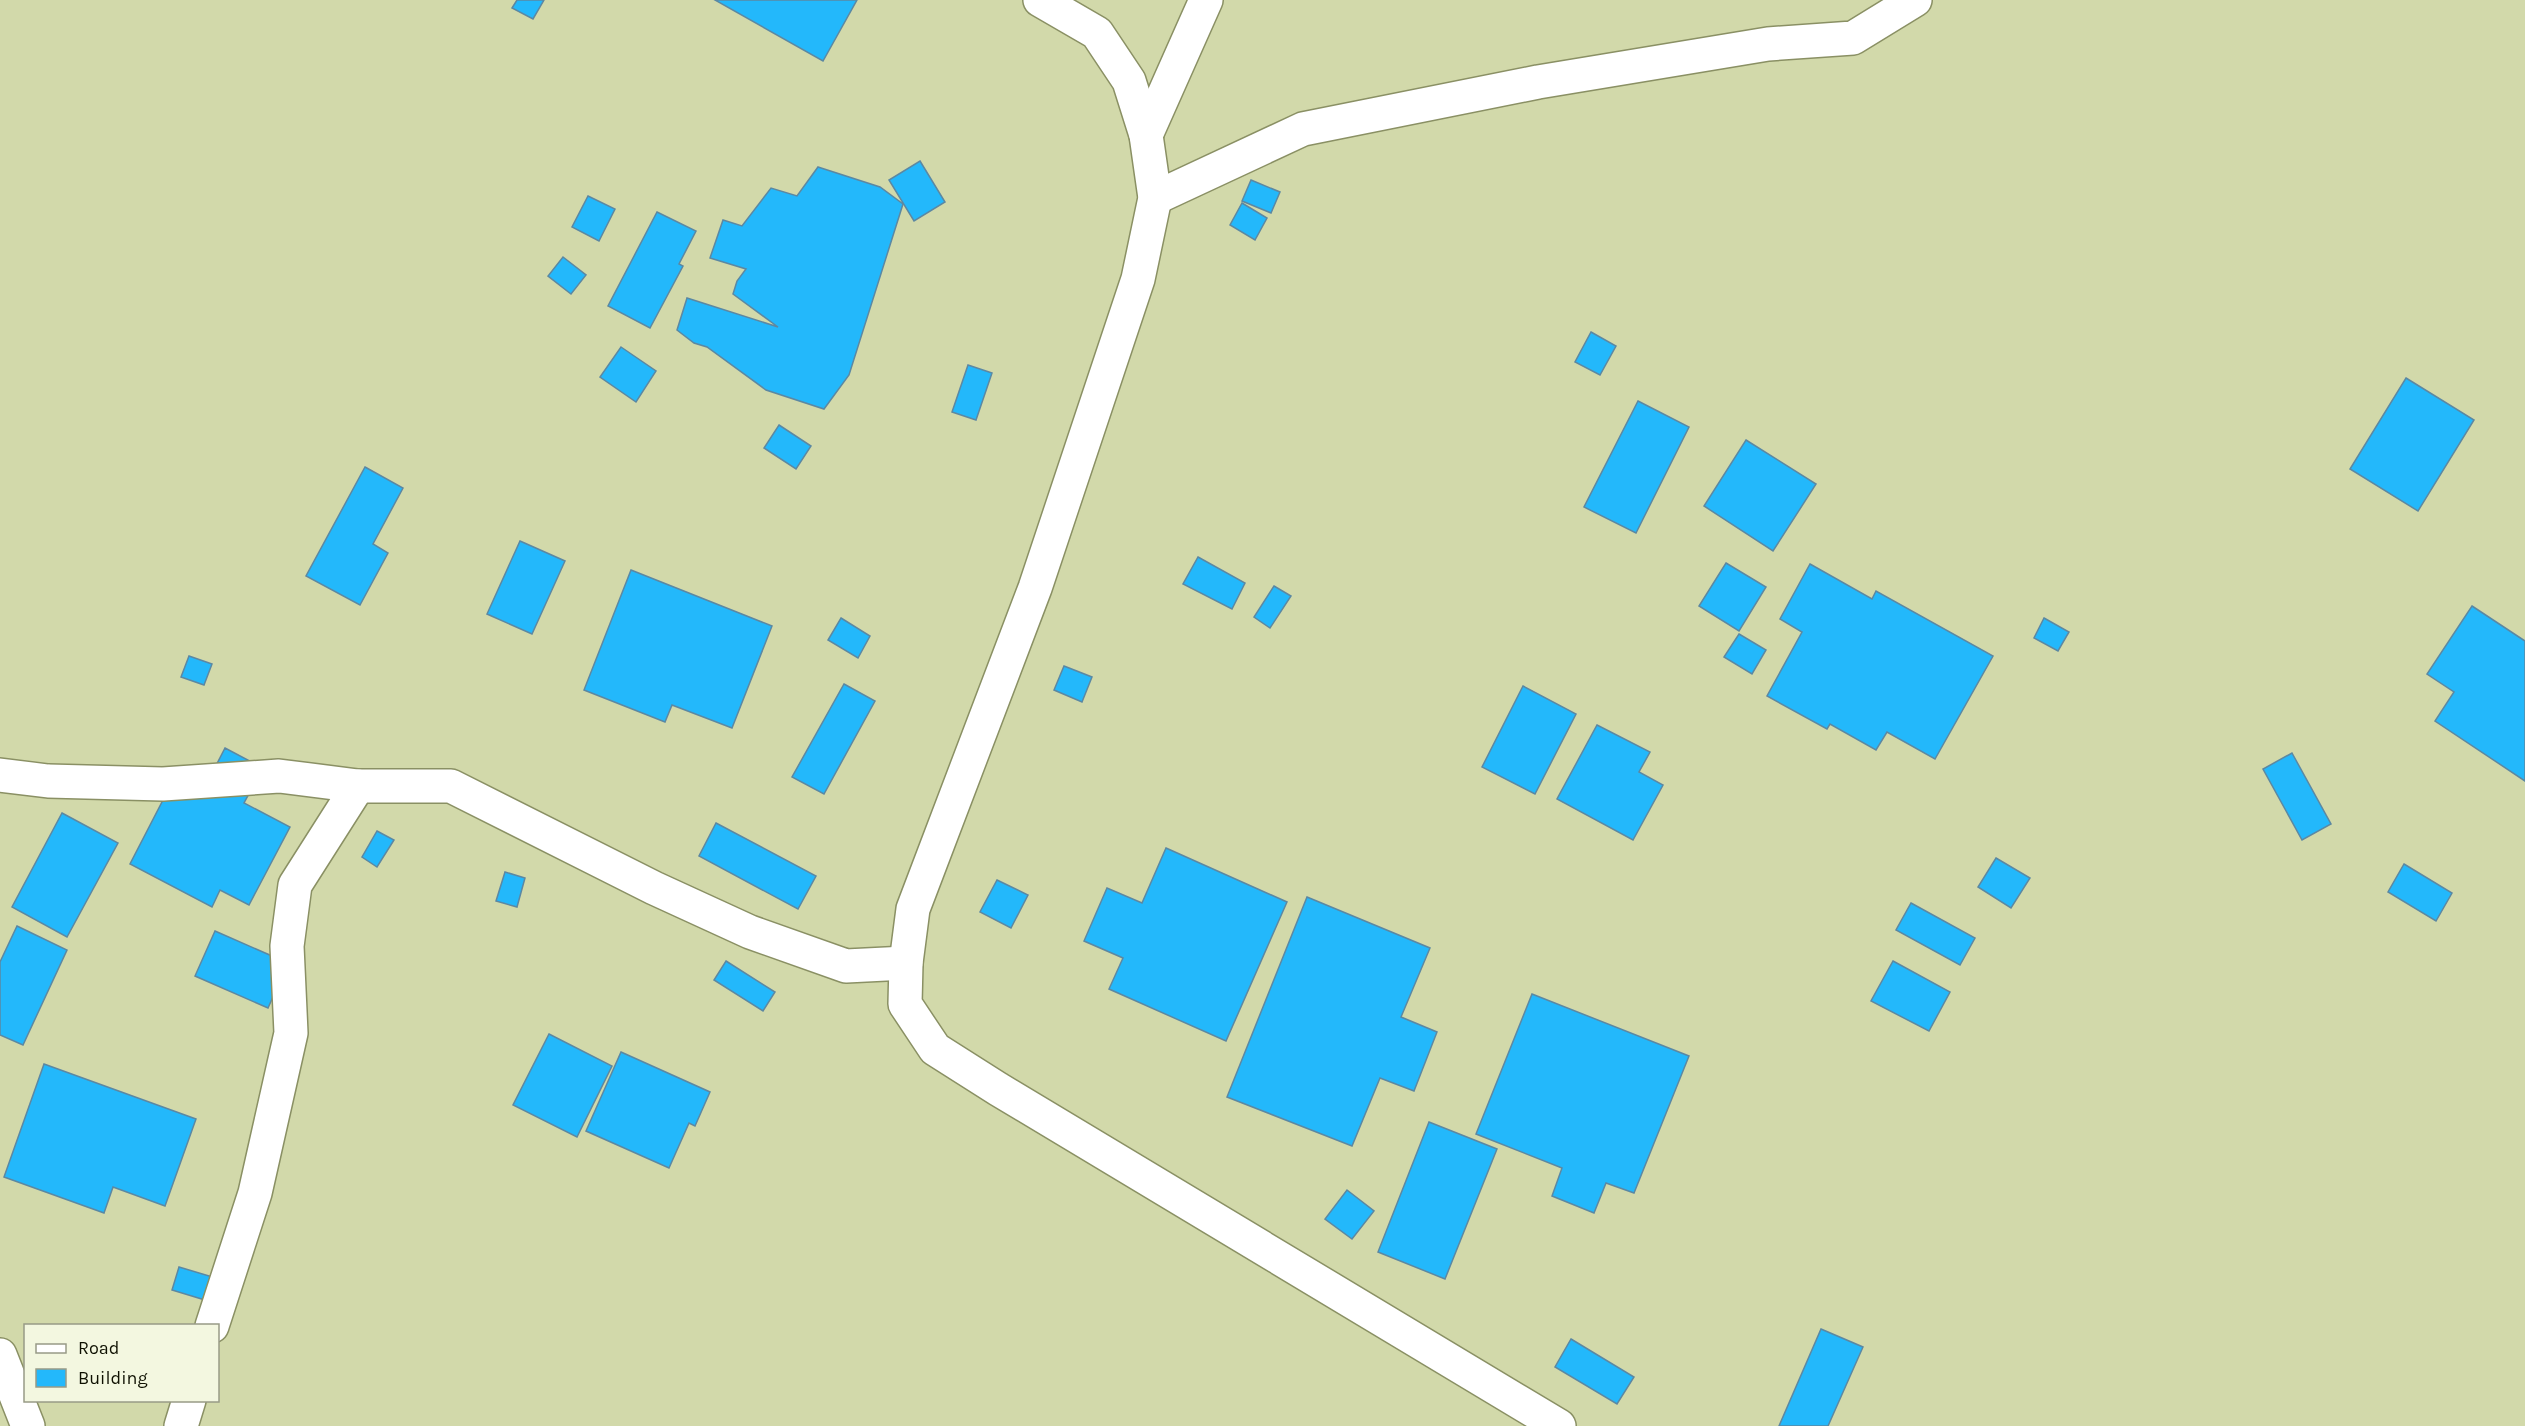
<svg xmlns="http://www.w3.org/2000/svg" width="2525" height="1426" viewBox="0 0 2525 1426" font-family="Karla,sans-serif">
<rect width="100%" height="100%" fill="#d2d9aa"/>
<g fill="#23b8fb" stroke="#5c88a2" stroke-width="1.5">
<polygon points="517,0 544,0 533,19 512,8"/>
<polygon points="715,0 857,0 823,61"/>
<polygon points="920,161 945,202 914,221 889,180"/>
<polygon points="818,167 880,187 903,204 849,375 824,409 766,390 707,347 694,343 677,330 687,298 778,327 733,294 737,281 746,269 710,258 723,220 742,226 771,188 797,196"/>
<polygon points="1251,180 1280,192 1271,213 1242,201"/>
<polygon points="588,196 615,209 599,241 572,227"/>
<polygon points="1242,203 1267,218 1255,240 1230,225"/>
<polygon points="657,212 696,231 679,264 683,266 650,328 608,306"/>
<polygon points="563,257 586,275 571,294 548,276"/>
<polygon points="1591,332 1616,346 1600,375 1575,362"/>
<polygon points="621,347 656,371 636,402 600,377"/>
<polygon points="968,365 992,373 976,420 952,412"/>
<polygon points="2406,378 2474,420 2418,511 2350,469"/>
<polygon points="1638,401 1689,427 1636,533 1584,507"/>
<polygon points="779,425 811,446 796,469 764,448"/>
<polygon points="1746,440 1816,484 1773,551 1704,506"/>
<polygon points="365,467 403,488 373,544 388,553 360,605 306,576"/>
<polygon points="520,541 565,561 532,634 487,614"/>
<polygon points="1198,557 1245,583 1232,609 1183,584"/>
<polygon points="1726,563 1766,587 1739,631 1699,606"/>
<polygon points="1810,564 1872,599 1876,591 1993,656 1935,759 1887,732 1876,750 1830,724 1827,729 1767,696 1802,632 1780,619"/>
<polygon points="631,570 772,626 732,728 672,705 665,722 584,690"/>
<polygon points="1274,586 1291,596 1270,628 1254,617"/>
<polygon points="2472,606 2525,641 2525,781 2435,721 2454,692 2427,674"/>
<polygon points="841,618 870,636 858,658 828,640"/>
<polygon points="2044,618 2069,632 2058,651 2034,638"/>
<polygon points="1739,634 1766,650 1752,674 1724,657"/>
<polygon points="189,656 212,664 204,685 181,677"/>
<polygon points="1064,666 1092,677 1082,702 1054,690"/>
<polygon points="844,684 875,701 824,794 792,777"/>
<polygon points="1523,686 1576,714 1535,794 1482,767"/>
<polygon points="1597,725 1650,752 1639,772 1663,785 1633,840 1557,799"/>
<polygon points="225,748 263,768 244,803 290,827 249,905 220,890 212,907 130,864 178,771 206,785"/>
<polygon points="2292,753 2331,824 2302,840 2263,769"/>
<polygon points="62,813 118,843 67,937 12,907"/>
<polygon points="716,823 816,876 798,909 699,856"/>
<polygon points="377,831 394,840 377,867 362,857"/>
<polygon points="1166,848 1287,902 1226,1041 1109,989 1123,958 1084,941 1107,888 1142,903"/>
<polygon points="1996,858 2030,878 2011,908 1978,887"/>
<polygon points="2404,864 2452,893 2436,921 2388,892"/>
<polygon points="505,872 525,878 517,907 496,901"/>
<polygon points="997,880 1028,895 1011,928 980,912"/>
<polygon points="1307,897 1430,948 1401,1017 1437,1032 1414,1091 1380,1078 1352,1146 1227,1097"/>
<polygon points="1911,903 1975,938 1960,965 1896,930"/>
<polygon points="17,926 67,950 23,1045 0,1035 0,962"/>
<polygon points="215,931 288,963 268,1008 195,976"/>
<polygon points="726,961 775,992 763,1011 714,980"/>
<polygon points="1893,961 1950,992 1929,1031 1871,1001"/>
<polygon points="1532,994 1689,1056 1634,1193 1606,1183 1594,1213 1552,1196 1562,1168 1476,1134"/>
<polygon points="549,1034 612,1066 577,1137 513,1105"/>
<polygon points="621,1052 710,1092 695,1126 689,1123 669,1168 586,1131"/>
<polygon points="44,1064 196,1119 165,1206 113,1187 104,1213 4,1177"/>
<polygon points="1429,1122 1497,1149 1445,1279 1378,1252"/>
<polygon points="1347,1190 1374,1211 1352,1239 1325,1219"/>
<polygon points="179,1267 236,1284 228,1307 172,1290"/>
<polygon points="1821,1329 1863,1347 1828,1426 1779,1426"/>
<polygon points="1571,1339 1634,1377 1617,1404 1555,1367"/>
</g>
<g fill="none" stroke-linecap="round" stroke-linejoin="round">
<defs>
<g id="street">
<polyline points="1040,0 1097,33 1129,81 1146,135 1155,198 1138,279 1035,588 913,909 906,963 905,1004 935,1049 998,1089 1559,1426"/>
<polyline points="1146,135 1206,0"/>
<polyline points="1155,198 1303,129 1538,82 1768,44 1853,38 1915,0"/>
<polyline points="0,775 48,781 163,784 279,776 358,786 451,786 654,888 750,932 846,966 906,963"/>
<polyline points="212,1326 255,1193 291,1033 287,946 295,885 358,786"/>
<polyline points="0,1355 28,1426"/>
<polyline points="181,1426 189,1400"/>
</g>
</defs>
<use href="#street" stroke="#8a9064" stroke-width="36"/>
<use href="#street" stroke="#fff" stroke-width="33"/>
</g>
<rect x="24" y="1324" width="195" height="78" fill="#f3f7e0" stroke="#989b87" stroke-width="1.5"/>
<rect x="36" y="1344" width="30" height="9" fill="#ffffff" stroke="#989b87" stroke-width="1.5"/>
<text x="78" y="1354" font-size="18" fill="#0f1102">Road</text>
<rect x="36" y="1369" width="30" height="18" fill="#23b8fb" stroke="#989b87" stroke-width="1.5"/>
<text x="78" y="1384" font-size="18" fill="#0f1102">Building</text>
</svg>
